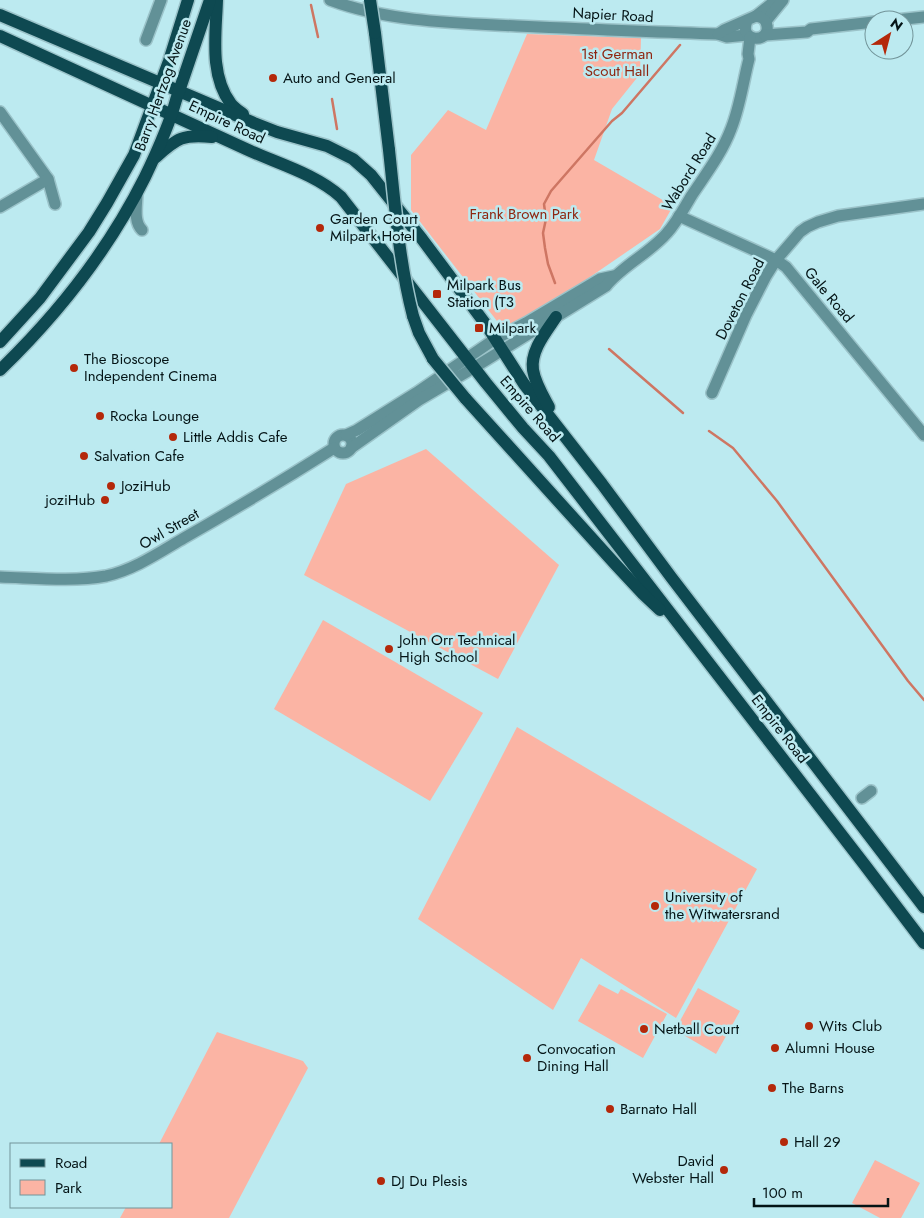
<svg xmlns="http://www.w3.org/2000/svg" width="924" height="1218" viewBox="0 0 924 1218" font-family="Jost,sans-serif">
<rect width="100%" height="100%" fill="#bceaf0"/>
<g fill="#fbb4a4">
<polygon points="527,34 641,38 640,74 612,109 594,160 673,206 660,229 507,334 411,210 411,155 448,110 486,130"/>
<polygon points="426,449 559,565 498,679 304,575 346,484"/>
<polygon points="323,620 483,713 430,801 274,709"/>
<polygon points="517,727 757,869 676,1018 581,958 553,1010 418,919"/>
<polygon points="599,984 618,994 621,989 667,1014 643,1058 578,1021"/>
<polygon points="698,988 740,1011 716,1054 675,1030"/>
<polygon points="217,1032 303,1061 308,1068 229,1218 120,1218 126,1207 171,1207 171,1144 159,1144"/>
<polygon points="875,1160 920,1183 901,1218 880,1218 852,1203"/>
</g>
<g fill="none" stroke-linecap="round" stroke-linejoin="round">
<g stroke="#ce7663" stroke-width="2.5">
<polyline points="311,5 318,37"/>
<polyline points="332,99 337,129"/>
<polyline points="555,283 548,264 545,248 543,233 546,219 544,204 551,191 612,121 622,113 680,45"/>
<polyline points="609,349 683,413"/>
<polyline points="709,431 733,448 777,501 908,681 924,700"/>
</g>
<defs>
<g id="minor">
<path d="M330,0C389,22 454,23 517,26C584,29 651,32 718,34L727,37L747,35"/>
<polyline points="756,16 776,0"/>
<polyline points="896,20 924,17"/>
<polyline points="766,21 783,0"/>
<path d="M718,34L724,30L756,16C762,17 766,19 767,26C770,44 738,42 747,21"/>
<polyline points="765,35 807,32 811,29 874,22"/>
<polyline points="146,40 161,0"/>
<polyline points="0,112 48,179 55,204"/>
<path d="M137,193C137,205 133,221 142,230"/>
<polyline points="0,207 48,179"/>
<polyline points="679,216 776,260 786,267 924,435"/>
<polyline points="712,393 746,315 766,276 776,260 800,232 807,227 818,222 838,216 924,204"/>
<circle cx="343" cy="444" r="9"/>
<polyline points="346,435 357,430 416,393 495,339 526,323 600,279 614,276"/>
<path d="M351,448L419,400L475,367L606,286C623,265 650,253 667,233C677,222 684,208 692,195C706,174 722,153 731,129C740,107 743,82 749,59L748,54L750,37"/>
<path d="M0,577C34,578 73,582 106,576C134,570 160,552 184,538C235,509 285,479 334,448"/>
<polyline points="862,798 871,791"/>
</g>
<g id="major">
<path d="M217,0C216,33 209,75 231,104C234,108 239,111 243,114"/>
<polyline points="0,15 254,123 277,132 327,146 353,159 371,175 422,239 487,326 524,384 602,484 671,577 924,907"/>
<polyline points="375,33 389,150"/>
<path d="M0,36C82,74 164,111 246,149C276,163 316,174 341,197L486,383L523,428L549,456L864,864L924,943"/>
<path d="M156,157C177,138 183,134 212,137"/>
<polyline points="413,316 419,333 433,359"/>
<polyline points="0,342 40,298 89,232 107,203 134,155 169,61 188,0"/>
<path d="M0,370C58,314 109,249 145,177C157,152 169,126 176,100L210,0"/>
<polyline points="465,398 616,565 643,594 660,610"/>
<path d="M549,407C543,396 535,383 533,370C530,351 546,332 556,317"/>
</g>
</defs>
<use href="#minor" stroke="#9bc3c9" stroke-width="14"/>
<use href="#major" stroke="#9bc3c9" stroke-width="15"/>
<use href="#minor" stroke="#629197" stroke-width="11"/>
<use href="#major" stroke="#0e4951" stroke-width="12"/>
<defs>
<g id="major-bridge">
<polyline points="370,0 375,33"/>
<path d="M389,150C395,205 399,262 413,316"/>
<polyline points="433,359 465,398"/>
</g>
</defs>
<use href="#major-bridge" stroke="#9bc3c9" stroke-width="15" stroke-linecap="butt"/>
<use href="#major-bridge" stroke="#0e4951" stroke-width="12"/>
</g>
<g fill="#b4280a" stroke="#bceaf0" stroke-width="2">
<circle cx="273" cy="78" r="5"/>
<circle cx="320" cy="228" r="5"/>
<rect x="432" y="289" width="10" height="10" rx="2.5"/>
<rect x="474" y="323" width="10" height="10" rx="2.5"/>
<circle cx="74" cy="368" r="5"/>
<circle cx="100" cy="416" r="5"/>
<circle cx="173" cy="437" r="5"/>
<circle cx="84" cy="456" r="5"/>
<circle cx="111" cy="486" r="5"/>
<circle cx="105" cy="500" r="5"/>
<circle cx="389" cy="649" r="5"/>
<circle cx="655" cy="906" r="5"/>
<circle cx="809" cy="1026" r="5"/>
<circle cx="644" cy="1029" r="5"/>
<circle cx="775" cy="1048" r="5"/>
<circle cx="527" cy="1058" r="5"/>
<circle cx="772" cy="1088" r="5"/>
<circle cx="610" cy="1109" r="5"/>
<circle cx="784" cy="1142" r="5"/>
<circle cx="724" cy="1170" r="5"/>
<circle cx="381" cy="1181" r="5"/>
</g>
<g text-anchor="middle" stroke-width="5" stroke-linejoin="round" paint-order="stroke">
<g font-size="15" fill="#041416" stroke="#bceaf0">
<text transform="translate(613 15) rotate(3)" y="5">Napier Road</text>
<text transform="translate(163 85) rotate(-70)" y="5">Barry Hertzog Avenue</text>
<text transform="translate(227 122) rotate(25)" y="5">Empire Road</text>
<text transform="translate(689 172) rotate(-58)" y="5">Wabord Road</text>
<text transform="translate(829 295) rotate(50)" y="5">Gale Road</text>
<text transform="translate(740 299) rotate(-63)" y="5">Doveton Road</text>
<text transform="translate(530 409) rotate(49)" y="5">Empire Road</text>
<text transform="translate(169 529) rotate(-30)" y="5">Owl Street</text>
<text transform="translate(780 729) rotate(52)" y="5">Empire Road</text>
</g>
<g font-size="15" fill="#8f2611" stroke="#bceaf0">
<text x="617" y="59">1st German<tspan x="617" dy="17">Scout Hall</tspan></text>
<text x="524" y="219">Frank Brown Park</text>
</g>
<g font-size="15" fill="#041416" stroke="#bceaf0" text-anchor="start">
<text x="283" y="83">Auto and General</text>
<text x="330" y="224">Garden Court<tspan x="330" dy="17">Milpark Hotel</tspan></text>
<text x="447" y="290">Milpark Bus<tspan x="447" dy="17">Station (T3</tspan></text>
<text x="489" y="333">Milpark</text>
<text x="84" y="364">The Bioscope<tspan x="84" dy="17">Independent Cinema</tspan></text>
<text x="110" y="421">Rocka Lounge</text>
<text x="183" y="442">Little Addis Cafe</text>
<text x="94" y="461">Salvation Cafe</text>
<text x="121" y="491">JoziHub</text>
<text x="95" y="505" text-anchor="end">joziHub</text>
<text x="399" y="645">John Orr Technical<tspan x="399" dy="17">High School</tspan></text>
<text x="665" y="902">University of<tspan x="665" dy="17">the Witwatersrand</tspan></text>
<text x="819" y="1031">Wits Club</text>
<text x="654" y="1034">Netball Court</text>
<text x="785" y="1053">Alumni House</text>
<text x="537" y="1054">Convocation<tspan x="537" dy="17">Dining Hall</tspan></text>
<text x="782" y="1093">The Barns</text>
<text x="620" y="1114">Barnato Hall</text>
<text x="794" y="1147">Hall 29</text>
<text x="714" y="1166" text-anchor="end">David<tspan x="714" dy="17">Webster Hall</tspan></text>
<text x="391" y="1186">DJ Du Plesis</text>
</g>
</g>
<rect x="10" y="1143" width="162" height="65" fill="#bceaf0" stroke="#729499"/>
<rect x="20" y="1159" width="25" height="8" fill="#0e4951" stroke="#729499"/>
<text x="55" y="1168" font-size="15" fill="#041416">Road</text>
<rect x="20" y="1180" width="25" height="15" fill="#fbb4a4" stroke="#729499"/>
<text x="55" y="1193" font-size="15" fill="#041416">Park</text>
<g transform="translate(889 35) rotate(36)"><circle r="24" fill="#bceaf0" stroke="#729499"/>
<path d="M0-4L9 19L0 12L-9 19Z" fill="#b4280a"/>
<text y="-8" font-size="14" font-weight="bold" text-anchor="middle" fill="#041416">N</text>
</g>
<path d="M754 1198v8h134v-8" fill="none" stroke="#041416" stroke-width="2.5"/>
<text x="762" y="1198" font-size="15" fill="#041416" stroke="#bceaf0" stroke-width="4" paint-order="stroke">100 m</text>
</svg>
